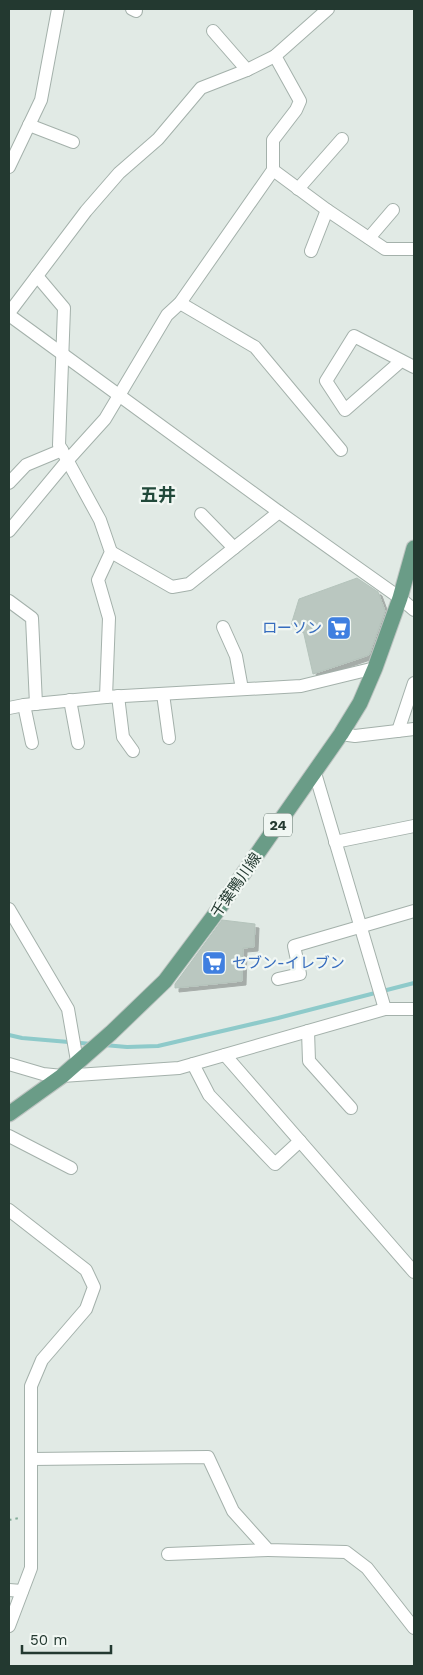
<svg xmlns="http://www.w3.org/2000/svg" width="423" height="1675" viewBox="0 0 423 1675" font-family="'Work Sans','Noto Sans JP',sans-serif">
<defs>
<filter id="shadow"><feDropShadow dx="4" dy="4" stdDeviation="0" flood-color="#0004"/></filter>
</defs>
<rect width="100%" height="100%" fill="#e1eae5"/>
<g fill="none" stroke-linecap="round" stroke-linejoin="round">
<g stroke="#8ecaca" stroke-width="4">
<polyline points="9,1035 22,1038 92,1044"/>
<polyline points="104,1045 127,1047 158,1046 278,1018 414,983"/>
</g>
</g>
<g fill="#bac7c0" stroke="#b4c3bb" filter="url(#shadow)">
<polygon points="357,578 378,592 385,611 369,655 313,674 303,630 291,625 299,599"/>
<polygon points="222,920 255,924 254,947 243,948 242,981 175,988 175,984"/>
</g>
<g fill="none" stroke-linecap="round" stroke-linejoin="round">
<defs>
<g id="minor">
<polyline points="132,9 136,11"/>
<polyline points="213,31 247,70"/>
<polyline points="29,125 73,142"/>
<polyline points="9,167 41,100 58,9"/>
<polyline points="273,170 327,210 385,249 414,249"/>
<polyline points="298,189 342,139"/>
<polyline points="369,238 393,210"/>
<polyline points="311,251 327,210"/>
<polyline points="37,276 64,308 59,445 100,520 111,552 98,580 109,618 106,697"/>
<polyline points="180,303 255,347 341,450"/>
<polyline points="9,313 86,211 119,173 158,139 201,88 247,70 275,56 328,9"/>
<polyline points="9,315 279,512 400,598 414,610"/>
<polyline points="401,361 345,410 326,381 354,336 414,367"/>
<polyline points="9,483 26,465 62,450"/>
<polyline points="201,514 234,548"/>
<polyline points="9,531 67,461 105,419 167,315 180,303 273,170 273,140 296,110 300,101 275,56"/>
<polyline points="111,552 172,587 189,584 279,512"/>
<polyline points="9,601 32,618 36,704"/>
<polyline points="223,627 236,656 242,689"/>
<polyline points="163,694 169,738"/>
<polyline points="118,696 123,737 133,751"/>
<polyline points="70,700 78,743"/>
<polyline points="24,705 32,743"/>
<polyline points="9,708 24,705 106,697 301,686 375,668"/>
<polyline points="398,731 414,683"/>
<polyline points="341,734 355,736 414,729"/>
<polyline points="315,773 385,1009"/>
<polyline points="335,842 414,826"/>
<polyline points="9,909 68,1009 77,1061"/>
<polyline points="278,979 300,974 294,946 414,911"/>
<polyline points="308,1031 309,1061 351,1108"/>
<polyline points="225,1055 414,1272"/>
<polyline points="9,1064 43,1074 62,1076 179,1068 385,1009 414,1009"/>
<polyline points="193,1064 209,1095 275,1164 300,1141"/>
<polyline points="9,1136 71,1168"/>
<polyline points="9,1210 86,1270 94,1287 86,1309 42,1360 31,1386 31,1568 9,1626"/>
<polyline points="32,1459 208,1457 233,1511 268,1550 346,1552 367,1568 414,1628"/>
<polyline points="168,1554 268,1550"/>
<polyline points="9,1590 22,1591"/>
</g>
<polyline id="major" points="9,1114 62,1076 111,1033 165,981 213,917 341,734 360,703 375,668 400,598 414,548"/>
</defs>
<use href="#minor" stroke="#a4b1ab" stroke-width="14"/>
<use href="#major" stroke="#bdc4c1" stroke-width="17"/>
<polyline stroke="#84ab99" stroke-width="2" stroke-dasharray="2.5 4" stroke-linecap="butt" points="9,1520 19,1518"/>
<use href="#minor" stroke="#fff" stroke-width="12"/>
<use href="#major" stroke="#6a9c87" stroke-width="15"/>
</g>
<defs>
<symbol id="supermarket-square" viewBox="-11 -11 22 22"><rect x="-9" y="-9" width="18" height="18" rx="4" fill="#3f7fe0" stroke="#f1f7f3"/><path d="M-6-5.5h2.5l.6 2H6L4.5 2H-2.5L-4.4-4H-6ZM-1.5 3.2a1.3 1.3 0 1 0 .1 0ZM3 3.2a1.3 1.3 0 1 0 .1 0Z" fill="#fff"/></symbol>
</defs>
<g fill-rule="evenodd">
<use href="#supermarket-square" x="325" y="614" width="28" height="28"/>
<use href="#supermarket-square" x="200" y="949" width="28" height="28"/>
</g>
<g text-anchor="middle" stroke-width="4.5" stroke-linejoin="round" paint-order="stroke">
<rect fill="#f1f7f3" stroke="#61726a" stroke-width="1" x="264" y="813.5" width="28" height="23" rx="4"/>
<g font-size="14" font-weight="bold" fill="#233930">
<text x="278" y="830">24</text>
</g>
<g font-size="15" fill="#366cbe" stroke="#f1f7f3" text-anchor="end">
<text x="322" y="633">ローソン</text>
<text x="232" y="968" text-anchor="start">セブン-イレブン</text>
</g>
<g font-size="15" fill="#233930" stroke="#f1f7f3">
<text transform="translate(236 885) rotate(-55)" y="5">千葉鴨川線</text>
</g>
<g font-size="18" font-weight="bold" fill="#21493a" stroke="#f1f7f3">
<text x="158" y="501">五井</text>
</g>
</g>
<rect width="423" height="1675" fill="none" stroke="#233930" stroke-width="20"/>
<path d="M22 1645v8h89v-8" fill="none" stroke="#233930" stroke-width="2.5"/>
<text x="30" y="1645" font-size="15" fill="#233930" stroke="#f1f7f3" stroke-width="4" paint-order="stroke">50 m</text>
</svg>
